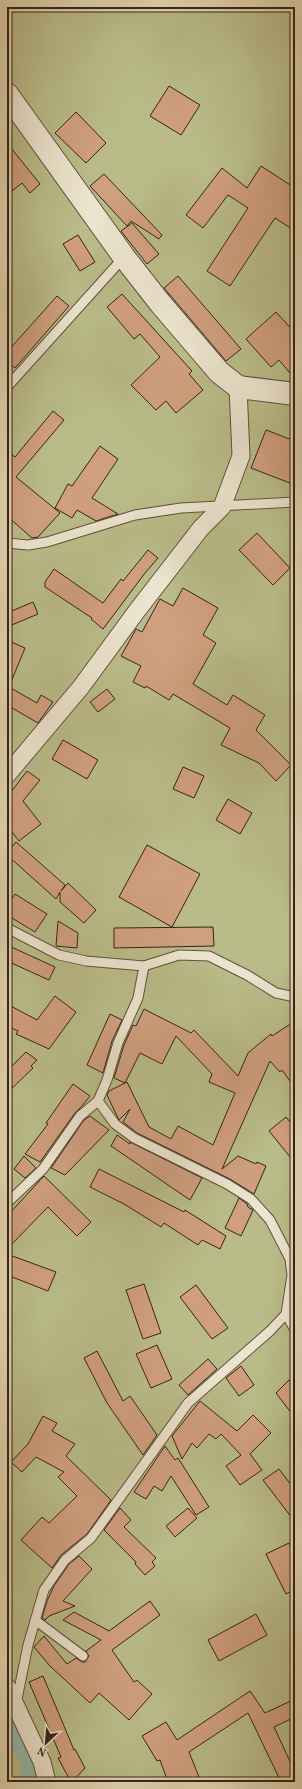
<svg xmlns="http://www.w3.org/2000/svg" width="302" height="1789" viewBox="0 0 302 1789" font-family="Vollkorn,serif">
<rect width="100%" height="100%" fill="#e2d6b3"/>
<filter id="stains"><feTurbulence type="fractalNoise" baseFrequency=".005" numOctaves="4"/><feColorMatrix values="0 0 0 0 .2 0 0 0 0 .09 0 0 0 0 .02 0 0 0 .5 -.17"/></filter>
<radialGradient id="worn" r=".72"><stop offset=".6" stop-color="#630" stop-opacity="0"/><stop offset="1" stop-color="#630" stop-opacity=".3"/></radialGradient>
<rect fill="#b9bc89" stroke="#787050" x="7" y="7" width="288" height="1775"/>
<g fill="none" stroke-linecap="round" stroke-linejoin="round">
<polyline stroke="#95b9ab" stroke-width="17" points="7,1717 28,1760 30,1782"/>
</g>
<g fill="#d09f7f" stroke="#362318">
<polygon points="169,86 200,105 181,135 150,116"/>
<polygon points="76,112 106,143 86,163 55,133"/>
<polygon points="7,143 40,184 30,193 22,183 7,195"/>
<polygon points="261,166 295,188 295,231 275,218 230,286 207,271 248,208 228,195 203,228 186,215 222,168 247,188"/>
<polygon points="104,174 162,235 159,239 131,221 127,226 90,186"/>
<polygon points="132,223 159,254 147,264 121,231"/>
<polygon points="78,235 95,262 80,271 63,244"/>
<polygon points="178,276 241,349 226,361 164,288"/>
<polygon points="122,294 192,371 189,374 203,390 176,413 166,401 156,410 131,385 160,357 140,334 134,339 107,307"/>
<polygon points="57,296 69,306 15,368 7,361 7,352"/>
<polygon points="276,312 295,333 295,379 279,360 271,367 246,339"/>
<polygon points="53,411 64,420 16,477 60,513 38,537 32,538 7,516 7,451 15,457"/>
<polygon points="266,430 295,441 295,485 251,468"/>
<polygon points="100,446 118,459 92,498 118,514 96,521 77,510 72,518 55,508 68,484 72,486"/>
<polygon points="257,533 290,568 273,585 239,550"/>
<polygon points="148,550 158,558 145,573 103,629 91,619 92,618 45,587 45,582 54,569 103,603 121,579 123,581"/>
<polygon points="183,588 218,608 203,635 216,643 193,684 227,705 233,695 265,715 256,730 291,765 276,781 259,763 221,745 230,728 173,694 169,700 146,686 145,688 133,682 141,666 121,656 135,631 136,629 142,632 160,599 173,606"/>
<polygon points="33,602 38,614 7,627 7,613"/>
<polygon points="7,640 25,648 9,687 37,703 41,695 53,702 38,723 7,705"/>
<polygon points="107,689 115,699 98,712 90,702"/>
<polygon points="63,740 98,760 87,779 52,759"/>
<polygon points="183,767 204,776 194,798 173,789"/>
<polygon points="27,771 40,780 23,801 41,824 19,841 7,826 7,797"/>
<polygon points="228,799 252,813 240,834 216,820"/>
<polygon points="16,842 65,885 61,891 68,883 96,910 84,923 60,902 60,892 56,899 7,855 7,853"/>
<polygon points="147,845 200,874 172,927 119,897"/>
<polygon points="15,894 47,914 35,932 7,915 7,906"/>
<polygon points="58,921 78,933 77,948 56,946"/>
<polygon points="213,927 214,946 114,948 114,928"/>
<polygon points="7,945 55,967 49,980 7,961"/>
<polygon points="55,996 76,1012 49,1049 16,1034 18,1031 7,1026 7,1004 37,1020"/>
<polygon points="144,1009 191,1033 194,1030 238,1076 248,1053 271,1034 272,1036 295,1021 295,1088 282,1070 280,1072 270,1061 222,1169 238,1156 256,1164 257,1162 266,1166 254,1194 230,1179 137,1133 123,1122 130,1109 119,1120 118,1118 107,1095 109,1091 127,1082 149,1127 171,1139 178,1126 213,1145 235,1093 209,1082 212,1074 176,1036 162,1064 140,1053 125,1083 114,1078 124,1045 133,1025 136,1026"/>
<polygon points="110,1014 122,1020 112,1041 103,1073 87,1065"/>
<polygon points="26,1052 37,1060 31,1066 33,1068 7,1093 7,1071"/>
<polygon points="73,1084 90,1096 82,1106 75,1113 40,1162 25,1154 48,1124 46,1123"/>
<polygon points="90,1116 109,1130 65,1175 51,1168 84,1120"/>
<polygon points="286,1117 295,1128 295,1163 269,1131"/>
<polygon points="117,1135 130,1144 130,1142 202,1178 190,1200 111,1146"/>
<polygon points="24,1156 36,1168 25,1178 14,1169"/>
<polygon points="99,1169 184,1212 185,1210 226,1236 220,1249 202,1240 198,1245 164,1223 161,1227 124,1204 90,1187"/>
<polygon points="44,1176 91,1222 77,1236 48,1207 7,1249 7,1216"/>
<polygon points="239,1198 247,1204 248,1207 253,1210 241,1236 225,1228"/>
<polygon points="7,1254 56,1272 48,1291 7,1275"/>
<polygon points="144,1284 161,1333 143,1339 126,1290"/>
<polygon points="196,1285 228,1328 212,1339 180,1297"/>
<polygon points="157,1345 172,1379 151,1388 136,1354"/>
<polygon points="97,1351 123,1401 130,1396 157,1435 143,1455 107,1403 84,1358"/>
<polygon points="208,1359 217,1369 188,1395 179,1385"/>
<polygon points="241,1366 254,1385 239,1396 226,1378"/>
<polygon points="289,1380 295,1388 295,1418 276,1393"/>
<polygon points="200,1401 237,1431 253,1415 271,1433 250,1454 262,1470 240,1485 226,1466 241,1455 221,1434 216,1439 209,1434 197,1448 192,1443 182,1459 172,1436"/>
<polygon points="43,1416 57,1423 52,1431 75,1444 66,1456 111,1500 87,1534 61,1555 52,1568 21,1540 42,1517 49,1523 77,1496 58,1477 64,1472 36,1457 22,1472 11,1462 28,1444"/>
<polygon points="165,1446 175,1460 178,1458 209,1507 196,1515 171,1476 162,1491 154,1486 146,1499 134,1492"/>
<polygon points="279,1469 295,1490 295,1522 263,1480"/>
<polygon points="120,1508 131,1520 124,1527 156,1558 152,1562 155,1566 145,1575 135,1564 136,1562 104,1530"/>
<polygon points="188,1508 197,1518 175,1537 166,1526"/>
<polygon points="289,1543 295,1555 295,1589 286,1594 266,1554"/>
<polygon points="79,1556 92,1569 63,1601 75,1606 49,1616 45,1620 42,1618 47,1601 54,1586 69,1564"/>
<polygon points="150,1601 160,1615 112,1650 134,1682 137,1680 152,1694 129,1720 99,1693 90,1703 50,1666 34,1647 44,1636 67,1664 76,1658 82,1662 85,1662 89,1656 86,1651 101,1640 63,1620 74,1612 109,1631"/>
<polygon points="256,1614 267,1635 219,1661 208,1640"/>
<polygon points="43,1676 74,1750 75,1749 85,1768 72,1782 71,1782 58,1758 61,1757 29,1682"/>
<polygon points="250,1691 265,1713 295,1699 295,1717 274,1727 295,1772 295,1776 281,1782 248,1713 189,1752 201,1782 168,1782 160,1760 157,1761 142,1736 166,1722 177,1740"/>
</g>
<g fill="none" stroke-linecap="round" stroke-linejoin="round">
<defs>
<g id="service">
<polyline points="7,387 124,257"/>
<polyline points="7,543 28,545 47,542 135,515 181,508 295,502"/>
<polyline points="7,928 59,955 86,961 144,966 138,998 118,1043 107,1080 98,1101 80,1116 43,1169 7,1203"/>
<polyline points="144,966 179,955 209,956 247,975 276,993 295,997"/>
<polyline points="286,1314 295,1330"/>
<polyline points="35,1620 83,1656"/>
<polyline points="16,1704 28,1645 44,1590 65,1560 91,1538 188,1403 270,1331 286,1314 292,1275 290,1259 270,1220 251,1199 227,1184 134,1138 115,1124 98,1101"/>
</g>
<g id="minor">
<polyline points="7,775 81,687 136,612 201,528 222,507 241,456 238,387"/>
<polyline points="7,1687 42,1762 47,1782"/>
</g>
<polyline id="tertiary" points="7,94 124,257 160,303 219,372 238,387 295,394"/>
</defs>
<use href="#service" stroke="#61503f" stroke-width="11"/>
<use href="#minor" stroke="#61503f" stroke-width="19"/>
<use href="#tertiary" stroke="#61503f" stroke-width="24"/>
<use href="#service" stroke="#ece4ce" stroke-width="9"/>
<use href="#minor" stroke="#ece4ce" stroke-width="17"/>
<use href="#tertiary" stroke="#ece4ce" stroke-width="22"/>
</g>
<rect width="302" height="1789" fill="none" stroke="#e2d6b3" stroke-width="24"/>
<rect x="8" y="8" width="286" height="1773" fill="none" stroke="#362318" stroke-width="2"/>
<rect x="12" y="12" width="278" height="1765" fill="none" stroke="#362318"/>
<g transform="translate(46 1743) rotate(206)" stroke="#ece4ce" stroke-width="3" paint-order="stroke">
<path d="M0-3L7 15L0 10L-7 15Z" fill="#362318"/>
<text y="-6" font-size="11" font-weight="bold" text-anchor="middle" fill="#362318">N</text>
</g>
<rect width="100%" height="100%" filter="url(#stains)"/>
<rect width="100%" height="100%" fill="url(#worn)"/>
</svg>
